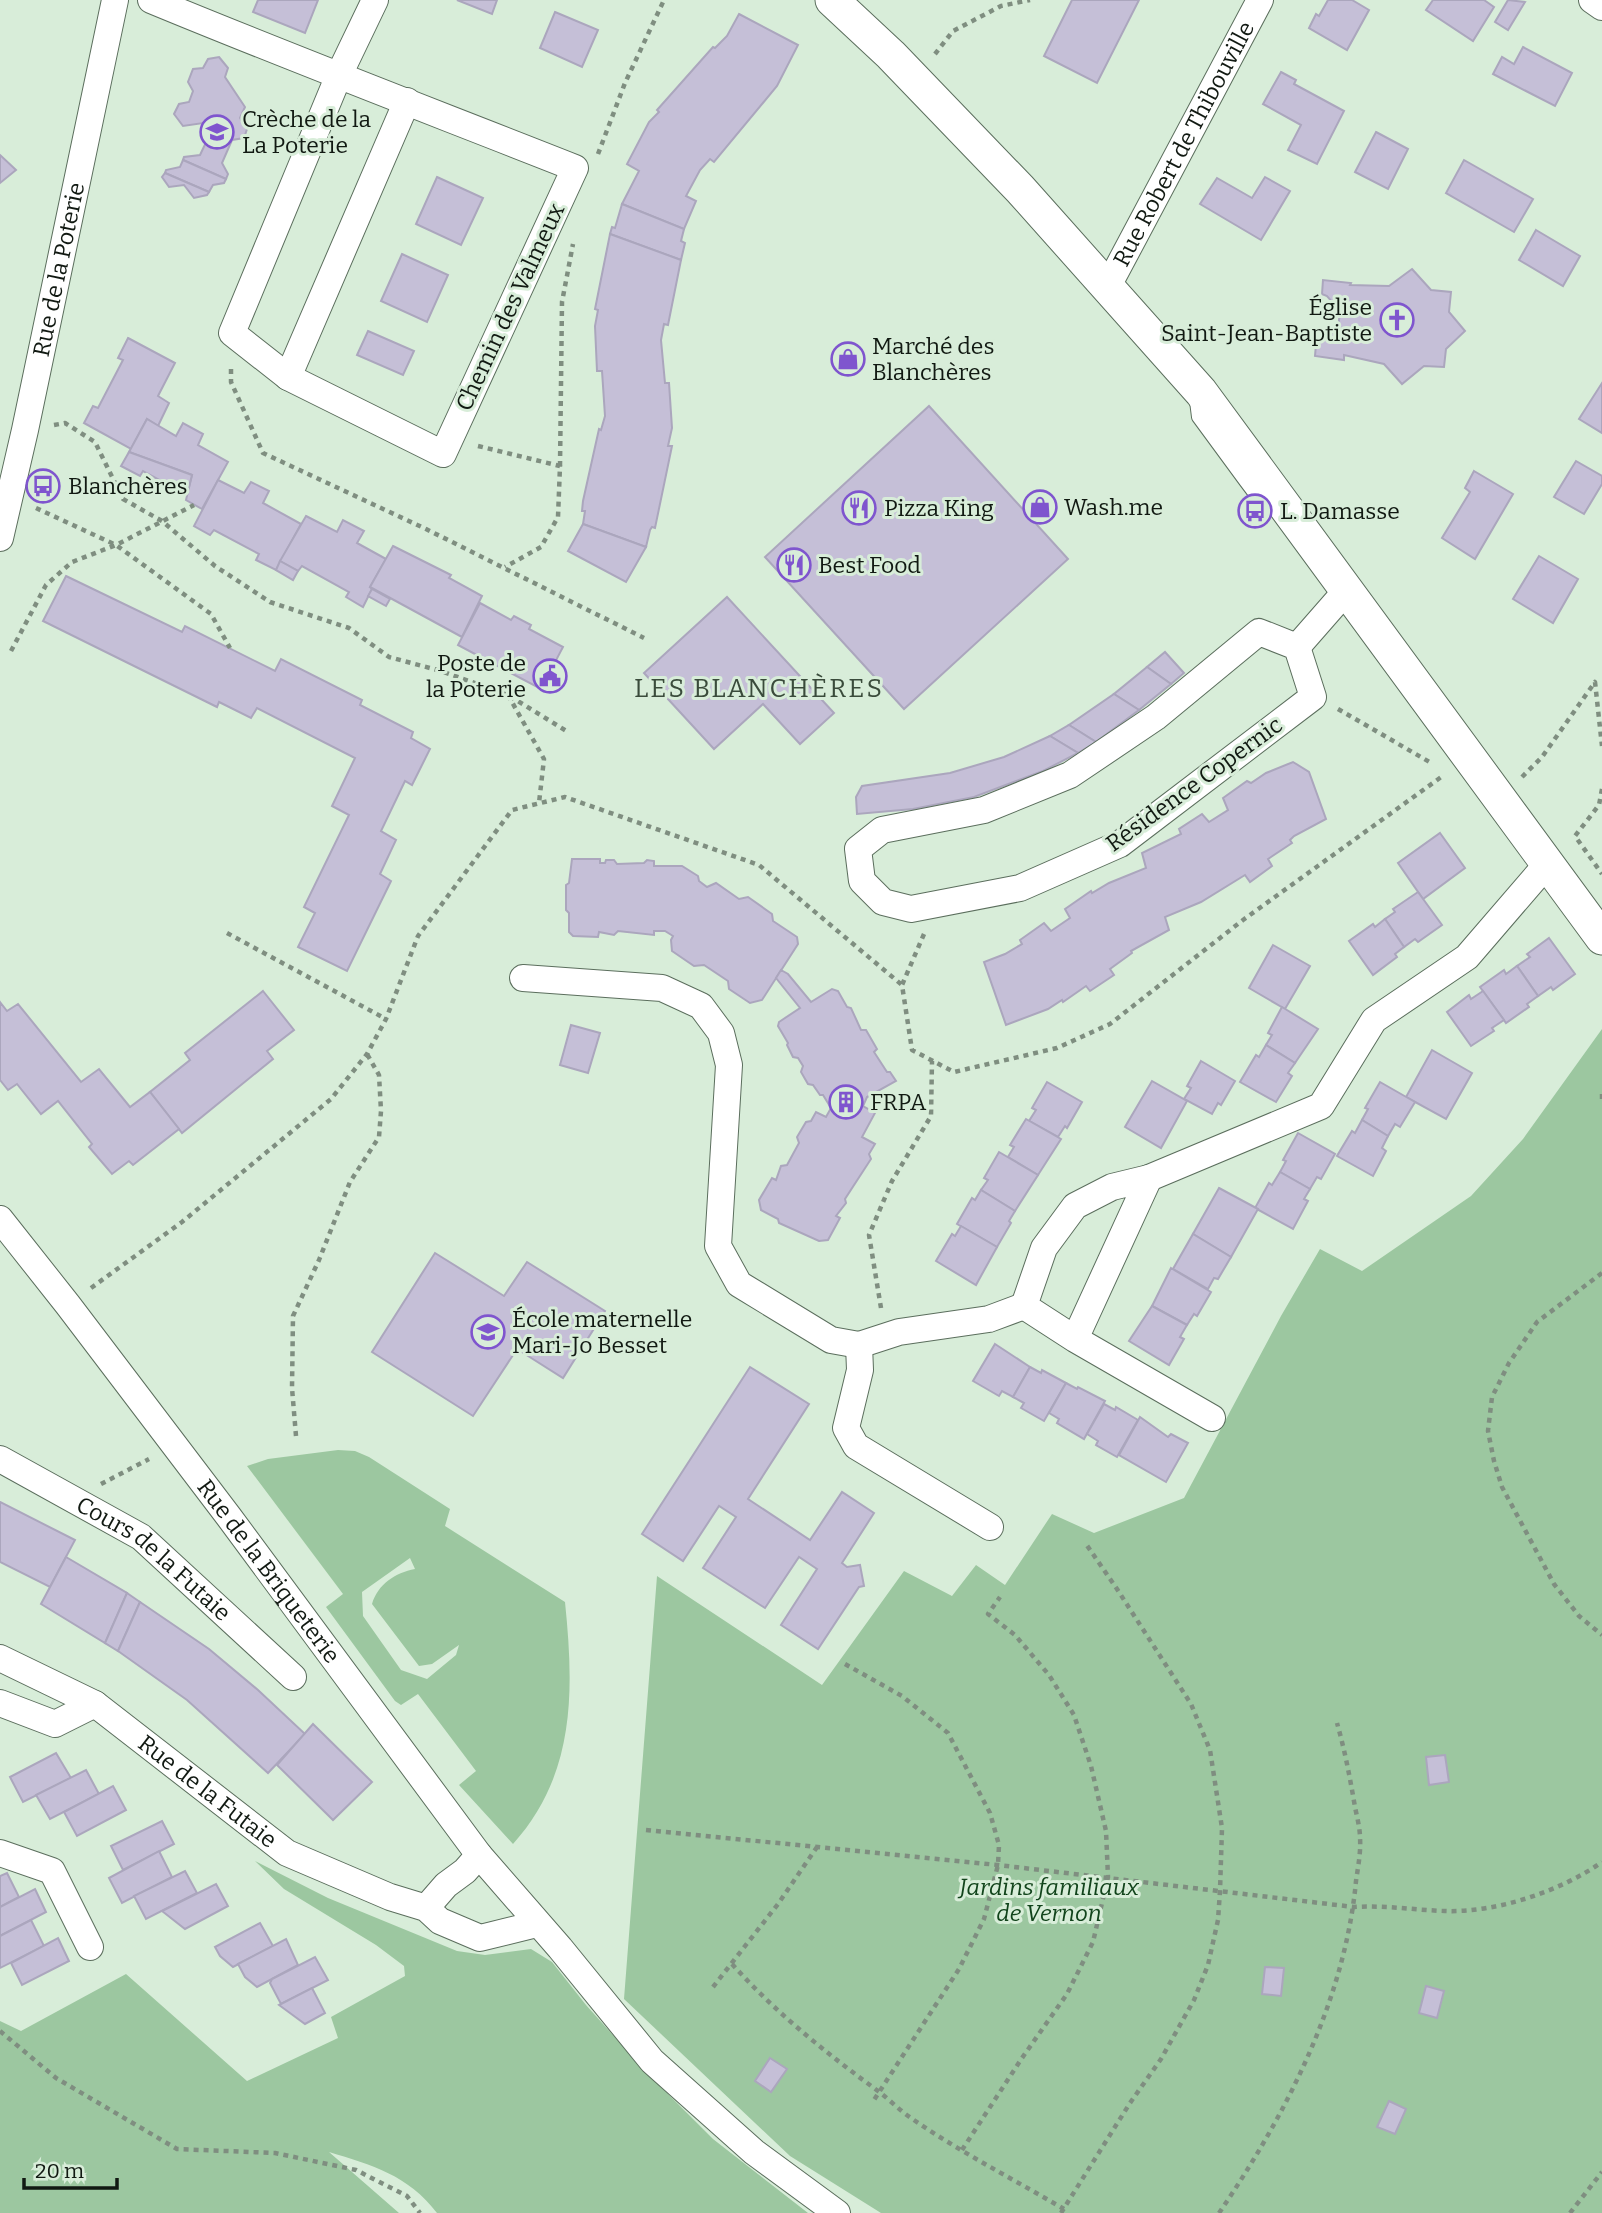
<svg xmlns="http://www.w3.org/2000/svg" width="1602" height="2213" viewBox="0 0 1602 2213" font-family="Bitter,serif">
<rect width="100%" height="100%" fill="#d8edd9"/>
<g fill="#9cc7a0" fill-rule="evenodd">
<polygon points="1602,1029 1602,2213 881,2213 790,2156 624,1999 657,1576 822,1685 904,1571 952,1596 976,1565 1005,1585 1052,1514 1094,1533 1184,1498 1281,1316 1320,1249 1362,1271 1471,1196 1523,1139"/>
<path d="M338,1450L355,1451L369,1457L450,1509L445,1526L565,1602C574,1690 576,1774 513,1844L459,1785L476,1771L418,1694L401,1705L395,1701L326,1607L343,1594L247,1466L268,1459ZM410,1558L415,1569C395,1573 378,1584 372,1604L419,1666L432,1664L459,1645L456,1655L427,1679L401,1670L363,1616L362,1592Z"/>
<path d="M255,1861L328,1898L457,1951L485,1955L531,1949L552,1962L586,2005L646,2072L713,2139L808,2213H437C408,2175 372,2165 329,2152L399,2213H0V2021L21,2031L126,1974L247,2081L338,2038L331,2017L405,1976L404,1966L376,1945L284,1889Z"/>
</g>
<g fill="#c5bfd7" stroke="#aba6bd" stroke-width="2">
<polygon points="258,0 318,0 305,33 253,12"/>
<polygon points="457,0 497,0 492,14"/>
<polygon points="1072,0 1139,0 1097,83 1044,56"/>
<polygon points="1328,0 1352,0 1369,10 1347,50 1309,28 1316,14 1319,16"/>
<polygon points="1433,0 1484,0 1494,7 1473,41 1426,10"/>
<polygon points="1508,0 1525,2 1508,30 1495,22"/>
<polygon points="555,12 598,30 582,67 540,48"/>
<polygon points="739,14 798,45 777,86 714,162 710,159 700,170 686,196 696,201 684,229 622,204 639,171 627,164 649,122 659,112 657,110 713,47 715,48 727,36"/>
<polygon points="1523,47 1572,73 1555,106 1493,74 1502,57 1514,64"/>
<polygon points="219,57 228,68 225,77 245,107 240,118 247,129 244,138 232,140 222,163 228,174 226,179 183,160 184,157 200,155 210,134 203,123 183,126 174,114 179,104 189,102 193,91 188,82 193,69 203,68 208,59"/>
<polygon points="1281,72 1296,80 1294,84 1344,111 1317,164 1288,150 1301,125 1263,104"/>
<polygon points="1376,132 1408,149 1388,189 1355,172"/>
<polygon points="0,155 16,170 0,183"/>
<polygon points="183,160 226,179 224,183 213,185 209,192 165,173 166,170 180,167"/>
<polygon points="1464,160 1533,199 1514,232 1446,193"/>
<polygon points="165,173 209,192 207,195 194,198 184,185 169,187 162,177"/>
<polygon points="437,177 483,198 461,245 416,224"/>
<polygon points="1265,177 1290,191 1261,240 1200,204 1217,178 1252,198"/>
<polygon points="622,204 684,229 681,241 685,243 681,260 610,234 612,227 615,228"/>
<polygon points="1536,230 1580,256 1563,286 1519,260"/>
<polygon points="610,234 681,260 668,325 664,324 661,340 665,383 669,383 672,428 668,446 672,446 655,528 652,527 650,530 646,547 583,524 585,511 582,511 583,501 599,429 601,430 605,416 602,371 597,371 595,326 598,310 595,309"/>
<polygon points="402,254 448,275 427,322 381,301"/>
<polygon points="1412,269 1431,290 1451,292 1449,312 1465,331 1446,349 1444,367 1424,366 1402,384 1384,364 1344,355 1344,360 1315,356 1316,344 1338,329 1340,311 1327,296 1322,294 1323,280 1351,283 1350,285 1389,286"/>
<polygon points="368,331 414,351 403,375 357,355"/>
<polygon points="128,338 175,363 158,396 169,403 158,426 147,419 131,449 84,423 93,406 98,408 123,360 118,358"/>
<polygon points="1602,383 1602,433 1579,419"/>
<polygon points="929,406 1068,559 904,709 765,557"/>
<polygon points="147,419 176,436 183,423 203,434 198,445 228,462 202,509 186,500 192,475 129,452"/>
<polygon points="129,452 192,475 187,495 143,471 140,476 121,466"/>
<polygon points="1576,461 1602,476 1602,484 1584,514 1554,497"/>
<polygon points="1474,471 1513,494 1475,559 1442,538 1470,492 1465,488"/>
<polygon points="218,480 244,493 251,482 269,491 263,503 301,524 276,570 256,560 259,554 214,530 210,535 194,526"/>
<polygon points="306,516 337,532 343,520 364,531 357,543 386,559 370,587 372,589 363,607 346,597 349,592 302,566 298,571 280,561"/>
<polygon points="583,524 646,547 626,582 568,551"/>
<polygon points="393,546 451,575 449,578 482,596 462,637 370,587"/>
<polygon points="1539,556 1578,579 1553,623 1513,599"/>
<polygon points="280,561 298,571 293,580 276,570"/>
<polygon points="66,576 182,632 185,626 275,671 281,659 362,700 360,705 413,732 411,738 430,749 412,785 405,781 381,831 396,840 380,874 391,881 347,971 298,947 315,913 304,907 349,815 332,806 355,758 257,708 251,718 219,702 217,707 43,621"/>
<polygon points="372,589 390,599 386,606 368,596"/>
<polygon points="727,597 834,713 800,744 763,704 714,749 644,673"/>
<polygon points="480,603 511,620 514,616 531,625 529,629 563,647 541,689 458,645"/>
<polygon points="1165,652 1184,673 1171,684 1147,667"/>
<polygon points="1147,667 1171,684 1139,710 1114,694"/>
<polygon points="1114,694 1139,710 1096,742 1069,725"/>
<polygon points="1069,725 1096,742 1078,753 1050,736"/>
<polygon points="1050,736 1078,753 1043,771 974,797 913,809 857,814 856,797 862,786 950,773 1004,757"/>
<polygon points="1293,762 1309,772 1326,819 1294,836 1290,840 1292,843 1268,859 1272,866 1250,882 1245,875 1201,902 1165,917 1169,930 1131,951 1132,953 1110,969 1114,975 1090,991 1086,986 1063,1002 1062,1000 1048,1009 1006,1025 984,962 1005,954 1022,944 1020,940 1044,923 1051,931 1070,918 1065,909 1091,891 1092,893 1109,883 1146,868 1142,853 1181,834 1179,829 1202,814 1209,822 1228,810 1223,798 1247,781 1251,783 1266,773"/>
<polygon points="1440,833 1465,868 1423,899 1398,863"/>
<polygon points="572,859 600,859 600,863 605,863 606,860 614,860 617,864 644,863 647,860 654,861 654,866 682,866 698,876 699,881 707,887 716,883 739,899 748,897 772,914 773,921 797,937 798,944 762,1000 750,1003 729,989 728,981 704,965 694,966 672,951 671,940 673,936 665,931 654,931 654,935 618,931 614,935 599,932 598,937 573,936 569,932 569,913 566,910 566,885 569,883"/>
<polygon points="1418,892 1442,925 1418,942 1415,939 1404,947 1385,919 1395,912 1393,909"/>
<polygon points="1385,919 1404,947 1395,954 1397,957 1373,975 1349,941 1373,924 1375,927"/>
<polygon points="1549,938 1575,974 1553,990 1551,987 1538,996 1517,966 1530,957 1527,954"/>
<polygon points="1273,945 1310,966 1285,1009 1249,988"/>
<polygon points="1517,966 1538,996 1527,1004 1529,1007 1506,1023 1480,987 1504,970 1506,974"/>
<polygon points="781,970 788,974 811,1002 832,989 838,991 847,1007 851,1008 861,1030 866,1030 877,1049 874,1052 887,1072 890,1072 896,1081 867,1097 863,1106 875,1113 862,1137 875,1144 869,1154 871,1159 845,1199 846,1203 836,1216 840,1218 828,1240 819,1241 779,1223 778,1219 761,1210 759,1200 772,1178 776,1180 781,1166 787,1165 799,1143 797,1137 806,1122 811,1121 816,1112 826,1117 831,1108 823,1095 820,1095 813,1085 808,1084 801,1072 803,1066 798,1058 793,1057 787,1045 788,1043 778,1026 779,1022 800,1008 776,978"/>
<polygon points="263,991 294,1030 267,1051 273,1059 182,1133 150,1092 190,1060 185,1053"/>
<polygon points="1483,991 1504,1020 1492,1028 1494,1031 1471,1046 1447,1012 1469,995 1471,999"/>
<polygon points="0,1002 7,1011 18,1004 81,1082 99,1069 130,1107 150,1092 179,1129 133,1165 129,1161 112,1174 89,1147 92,1144 58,1101 41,1114 17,1084 8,1090 0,1080"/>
<polygon points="1282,1007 1318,1029 1295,1063 1266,1045 1272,1035 1268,1033"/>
<polygon points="571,1025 600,1033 588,1073 560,1065"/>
<polygon points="1266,1045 1295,1063 1288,1073 1292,1076 1276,1102 1240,1082 1256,1055 1259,1057"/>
<polygon points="1432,1050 1472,1073 1446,1119 1406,1097"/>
<polygon points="1201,1061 1235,1081 1221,1105 1218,1103 1212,1114 1184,1099 1191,1088 1187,1086"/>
<polygon points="1152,1081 1187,1101 1161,1148 1125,1127"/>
<polygon points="1047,1082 1082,1102 1067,1128 1065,1126 1058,1137 1029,1121 1036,1110 1032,1108"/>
<polygon points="1380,1082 1415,1102 1400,1127 1395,1124 1388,1136 1362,1120 1368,1109 1365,1108"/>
<polygon points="1026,1119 1061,1139 1038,1175 1008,1157 1014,1147 1010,1145"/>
<polygon points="1362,1120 1388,1136 1382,1148 1386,1151 1373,1176 1337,1156 1352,1131 1355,1133"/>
<polygon points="1298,1133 1335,1154 1321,1179 1317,1177 1310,1189 1280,1172 1286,1161 1283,1160"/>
<polygon points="999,1152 1038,1175 1015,1211 981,1190 988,1180 984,1178"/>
<polygon points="1280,1172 1310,1189 1304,1199 1308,1201 1293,1229 1255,1208 1269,1183 1272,1185"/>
<polygon points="1219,1188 1258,1209 1231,1257 1193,1234"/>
<polygon points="981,1190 1015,1211 1009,1221 1011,1223 997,1247 957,1224 972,1198 975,1200"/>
<polygon points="961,1226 997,1247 976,1285 936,1261 952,1234 955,1236"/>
<polygon points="1193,1234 1231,1257 1218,1279 1214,1278 1208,1289 1173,1269"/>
<polygon points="435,1253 504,1296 527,1262 605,1311 563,1378 517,1349 473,1416 372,1352"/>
<polygon points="1171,1268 1211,1292 1197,1316 1194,1314 1187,1325 1152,1306"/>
<polygon points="1152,1306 1187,1325 1180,1337 1184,1339 1169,1365 1129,1341"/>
<polygon points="995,1344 1030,1367 1013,1397 1002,1391 999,1396 973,1381"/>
<polygon points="750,1367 809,1404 748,1499 810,1540 842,1492 874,1513 842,1563 847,1567 860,1565 864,1586 859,1587 818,1649 781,1625 817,1569 799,1557 765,1608 703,1568 736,1517 719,1506 683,1561 642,1534"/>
<polygon points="1030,1367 1041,1373 1042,1370 1066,1383 1044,1421 1021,1408 1024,1403 1013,1397"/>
<polygon points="1066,1383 1077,1389 1078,1387 1105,1401 1084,1439 1057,1423 1059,1419 1049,1413"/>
<polygon points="1104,1404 1115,1410 1116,1407 1138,1420 1117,1457 1096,1445 1098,1441 1087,1434"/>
<polygon points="1140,1417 1168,1437 1171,1434 1188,1443 1166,1482 1119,1455"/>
<polygon points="0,1502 75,1540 50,1587 0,1562"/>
<polygon points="66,1557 127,1593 105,1643 41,1604"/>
<polygon points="127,1593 140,1602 118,1651 105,1643"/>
<polygon points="140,1602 209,1649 258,1690 305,1734 268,1773 187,1700 118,1651"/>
<polygon points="313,1724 372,1782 333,1820 277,1765"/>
<polygon points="56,1753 71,1778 23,1802 10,1777"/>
<polygon points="1445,1755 1449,1782 1429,1785 1426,1757"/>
<polygon points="86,1770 99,1794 50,1819 36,1795"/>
<polygon points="113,1786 126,1810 77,1836 64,1812"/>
<polygon points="162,1821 174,1844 123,1870 111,1846"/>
<polygon points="159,1851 172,1877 122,1903 109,1878"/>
<polygon points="185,1871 197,1893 146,1919 134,1896"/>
<polygon points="7,1873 19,1897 0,1907 0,1876"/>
<polygon points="216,1884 228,1906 185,1929 162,1911"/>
<polygon points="35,1889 46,1912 0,1936 0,1907"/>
<polygon points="31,1920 44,1946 0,1968 0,1936"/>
<polygon points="260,1923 273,1946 233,1967 220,1956 215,1947"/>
<polygon points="58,1938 69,1961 22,1985 11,1963"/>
<polygon points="286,1939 298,1965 257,1987 245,1977 238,1964"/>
<polygon points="315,1957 328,1980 281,2004 270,1983 272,1979"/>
<polygon points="1265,1967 1284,1968 1281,1996 1262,1994"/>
<polygon points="1426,1986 1444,1991 1437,2018 1419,2013"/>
<polygon points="312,1988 325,2013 305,2024 279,2005"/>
<polygon points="770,2058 787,2069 771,2092 755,2081"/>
<polygon points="1389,2101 1406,2109 1395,2134 1377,2127"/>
</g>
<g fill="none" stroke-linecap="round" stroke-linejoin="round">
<defs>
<polyline id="service" points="1196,401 1198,417 1245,481 1257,497 1272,504"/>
<g id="minor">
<path d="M151,0C291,58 433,112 575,168L443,454L288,377L232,333L339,75L375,0"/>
<polyline points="1592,0 1602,7"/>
<path id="s1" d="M1108,286L1260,0"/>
<polyline points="288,377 407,101"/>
<path id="s2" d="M0,538L25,430L115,0"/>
<polygon points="1259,632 1297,647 1313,697 1120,844 1020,888 911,909 883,902 862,881 858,849 882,830 984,810 1070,775 1156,717"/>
<polyline points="1297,647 1346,591"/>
<polyline points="523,978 662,988 701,1006 721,1033 729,1065 718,1246 739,1284 831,1340 859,1345"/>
<polyline points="1149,1178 1321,1106 1374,1020 1467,957 1547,864"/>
<path id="s3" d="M0,1219L68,1305L229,1517L479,1855L560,1948L652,2061L754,2152L837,2213"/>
<polyline points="1075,1339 1149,1178 1112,1187 1075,1206 1044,1248 1024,1306 1075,1339 1212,1418"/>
<path id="s4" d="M0,1459L141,1537L293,1677"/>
<polyline points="990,1527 856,1446 846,1428 860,1370 859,1345 899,1332 989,1319 1024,1306"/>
<path id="s5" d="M0,1658L95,1704L287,1853L390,1897L426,1908L440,1921L480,1938L537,1924"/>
<polyline points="0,1703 55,1724 95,1704"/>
<polyline points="0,1853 52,1871 90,1947"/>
<polyline points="426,1908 446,1885 465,1871 479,1855"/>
</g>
<polyline id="tertiary" points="832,0 891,55 1020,189 1201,392 1602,938"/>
</defs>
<use href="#service" stroke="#5b6e5d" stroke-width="14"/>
<use href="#minor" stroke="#5b6e5d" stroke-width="28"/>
<use href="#tertiary" stroke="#5b6e5d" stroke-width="35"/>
<g stroke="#7f8e80" stroke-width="4.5" stroke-dasharray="5 5" stroke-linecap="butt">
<polyline points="935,54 953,31 1001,6 1030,0"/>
<polyline points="598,154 625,83 664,0"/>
<polyline points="231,369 231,382 263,453 426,529 644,638"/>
<polyline points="54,425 65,423 95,442 123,499 162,521 215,566 270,602 349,628 389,657 441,671 508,695 568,732"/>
<polyline points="478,446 560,466 558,517 541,547 505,567"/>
<polyline points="560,466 562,302 573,244"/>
<polyline points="36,508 116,545 211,614 230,648"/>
<polyline points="11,651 46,585 72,562 116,545 194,505"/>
<polyline points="508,695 544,759 539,803"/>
<polyline points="1338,709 1433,764"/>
<polyline points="1522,777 1542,757 1595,682 1602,746"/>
<polyline points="1602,789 1599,805 1575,836 1602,874"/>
<polyline points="227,933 386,1019"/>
<polyline points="924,934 902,985 912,1050 954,1072 1057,1048 1110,1024 1243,920 1444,775"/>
<polyline points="1602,1094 1602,1101"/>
<polyline points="1602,1273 1537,1322 1509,1363 1492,1397 1488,1431 1494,1461 1502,1487 1554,1584 1579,1616 1602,1635"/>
<polyline points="91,1288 182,1222 331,1099 367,1054 386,1019 418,936 512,810 565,797 759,865 902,985"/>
<polyline points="881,1308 869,1235 892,1181 931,1116 932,1061"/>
<polyline points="296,1436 292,1388 293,1316 319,1260 350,1182 379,1137 381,1111 379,1075 367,1054"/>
<polyline points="101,1484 149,1459"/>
<polyline points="845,1664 902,1696 948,1733 990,1813 999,1845 998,1865 984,1919 959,1969 874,2100"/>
<path d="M646,1830L998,1865L1354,1907C1385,1905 1414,1910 1445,1911C1496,1913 1561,1891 1602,1862"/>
<path d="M732,1964C775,2012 826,2053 878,2091C889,2099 899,2110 911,2118C960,2152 1013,2179 1064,2209"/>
<polyline points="713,1987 778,1904 817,1847"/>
<polyline points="0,2031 56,2078 177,2149 275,2153 356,2170 407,2196 420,2213"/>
<polyline points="962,2150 1022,2058 1067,1994 1093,1942 1108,1877 1106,1831 1091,1766 1074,1715 1049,1675 1015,1635 988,1614 1000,1597"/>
<polyline points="1061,2213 1130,2103 1161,2059 1194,2000 1208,1965 1218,1920 1220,1891 1222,1828 1210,1750 1191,1704 1117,1589 1086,1544"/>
<path d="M1219,2213C1286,2115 1345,2000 1356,1881C1358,1867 1361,1852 1360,1838C1360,1828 1357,1817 1355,1807C1350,1778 1345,1751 1337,1723"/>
<polyline points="1570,2213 1602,2172"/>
</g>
<use href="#service" stroke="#fff" stroke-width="12"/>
<use href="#minor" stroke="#fff" stroke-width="26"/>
<use href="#tertiary" stroke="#fff" stroke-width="33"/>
</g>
<defs>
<symbol id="school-ring" viewBox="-11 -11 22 22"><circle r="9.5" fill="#d8edd9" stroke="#7f55ce" stroke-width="1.5"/><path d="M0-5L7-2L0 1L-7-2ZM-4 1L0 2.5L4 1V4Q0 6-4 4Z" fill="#7f55ce"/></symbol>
<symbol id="church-ring" viewBox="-11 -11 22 22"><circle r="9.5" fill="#d8edd9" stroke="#7f55ce" stroke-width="1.5"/><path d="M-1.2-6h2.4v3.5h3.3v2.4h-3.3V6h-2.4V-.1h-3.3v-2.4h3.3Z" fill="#7f55ce"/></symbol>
<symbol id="shop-ring" viewBox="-11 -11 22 22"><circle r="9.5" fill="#d8edd9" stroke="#7f55ce" stroke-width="1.5"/><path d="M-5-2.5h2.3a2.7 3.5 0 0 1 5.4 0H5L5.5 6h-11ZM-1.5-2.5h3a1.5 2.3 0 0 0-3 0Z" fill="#7f55ce"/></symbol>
<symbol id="bus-ring" viewBox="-11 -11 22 22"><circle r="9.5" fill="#d8edd9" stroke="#7f55ce" stroke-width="1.5"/><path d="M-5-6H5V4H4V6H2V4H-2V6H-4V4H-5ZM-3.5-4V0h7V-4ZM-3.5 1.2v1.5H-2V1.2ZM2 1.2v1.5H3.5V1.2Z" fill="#7f55ce"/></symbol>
<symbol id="restaurant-ring" viewBox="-11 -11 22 22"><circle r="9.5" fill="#d8edd9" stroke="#7f55ce" stroke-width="1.5"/><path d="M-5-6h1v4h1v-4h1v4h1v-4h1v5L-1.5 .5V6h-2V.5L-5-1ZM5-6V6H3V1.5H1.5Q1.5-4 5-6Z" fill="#7f55ce"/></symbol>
<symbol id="civic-ring" viewBox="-11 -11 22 22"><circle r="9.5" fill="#d8edd9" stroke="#7f55ce" stroke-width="1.5"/><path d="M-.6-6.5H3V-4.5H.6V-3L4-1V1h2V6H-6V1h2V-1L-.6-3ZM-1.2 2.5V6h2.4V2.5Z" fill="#7f55ce"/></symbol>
<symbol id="building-ring" viewBox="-11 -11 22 22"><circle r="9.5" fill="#d8edd9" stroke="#7f55ce" stroke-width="1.5"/><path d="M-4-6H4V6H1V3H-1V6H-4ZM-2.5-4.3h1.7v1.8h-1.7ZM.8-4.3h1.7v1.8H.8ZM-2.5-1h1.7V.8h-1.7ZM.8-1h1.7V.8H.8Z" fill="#7f55ce"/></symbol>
</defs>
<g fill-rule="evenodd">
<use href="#school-ring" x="198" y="113" width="38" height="38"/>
<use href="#church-ring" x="1378" y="301" width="38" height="38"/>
<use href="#shop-ring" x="829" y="340" width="38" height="38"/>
<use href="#bus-ring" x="24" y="467" width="38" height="38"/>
<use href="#shop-ring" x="1021" y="488" width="38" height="38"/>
<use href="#restaurant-ring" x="840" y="489" width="38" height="38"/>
<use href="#bus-ring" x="1236" y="492" width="38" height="38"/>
<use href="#restaurant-ring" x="775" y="546" width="38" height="38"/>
<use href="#civic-ring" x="531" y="657" width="38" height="38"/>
<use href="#building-ring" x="827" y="1083" width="38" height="38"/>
<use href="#school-ring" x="469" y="1313" width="38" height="38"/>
</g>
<g text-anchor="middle" stroke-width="6" stroke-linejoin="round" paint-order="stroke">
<g font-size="23" fill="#111912" stroke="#d8edd9" text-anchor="start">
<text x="242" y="127">Crèche de la<tspan x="242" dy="26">La Poterie</tspan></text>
<text x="1372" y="315" text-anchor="end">Église<tspan x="1372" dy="26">Saint-Jean-Baptiste</tspan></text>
<text x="872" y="354">Marché des<tspan x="872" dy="26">Blanchères</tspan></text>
<text x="68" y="494">Blanchères</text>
<text x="1064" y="515">Wash.me</text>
<text x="884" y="516">Pizza King</text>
<text x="1280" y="519">L. Damasse</text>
<text x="818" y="573">Best Food</text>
<text x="526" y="671" text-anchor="end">Poste de<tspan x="526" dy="26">la Poterie</tspan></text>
<text x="870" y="1110">FRPA</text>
<text x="512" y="1327">École maternelle<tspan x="512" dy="26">Mari-Jo Besset</tspan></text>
</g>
<g font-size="23" fill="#111912" stroke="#d8edd9">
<text dy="8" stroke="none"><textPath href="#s1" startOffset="161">Rue Robert de Thibouville</textPath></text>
<text dy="8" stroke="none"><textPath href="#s2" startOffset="275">Rue de la Poterie</textPath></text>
<text transform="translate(510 307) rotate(-65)" y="8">Chemin des Valmeux</text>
<text transform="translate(1194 784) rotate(-36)" y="8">Résidence Copernic</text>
<text dy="8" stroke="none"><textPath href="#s4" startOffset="184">Cours de la Futaie</textPath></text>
<text dy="8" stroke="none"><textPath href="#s3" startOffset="443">Rue de la Briqueterie</textPath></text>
<text dy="8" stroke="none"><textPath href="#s5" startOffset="248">Rue de la Futaie</textPath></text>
</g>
<g font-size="23" font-style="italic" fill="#11441b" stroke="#d8edd9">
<text x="1049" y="1895">Jardins familiaux<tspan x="1049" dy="26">de Vernon</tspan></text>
</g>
<g font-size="26" letter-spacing="2" fill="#3a4b3b" stroke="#d8edd9">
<text x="759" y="697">LES BLANCHÈRES</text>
</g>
</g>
<path d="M24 2178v10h93v-10" fill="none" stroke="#111912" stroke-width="3.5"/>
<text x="35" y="2178" font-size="21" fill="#111912" stroke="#d8edd9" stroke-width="5" paint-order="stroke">20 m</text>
</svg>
